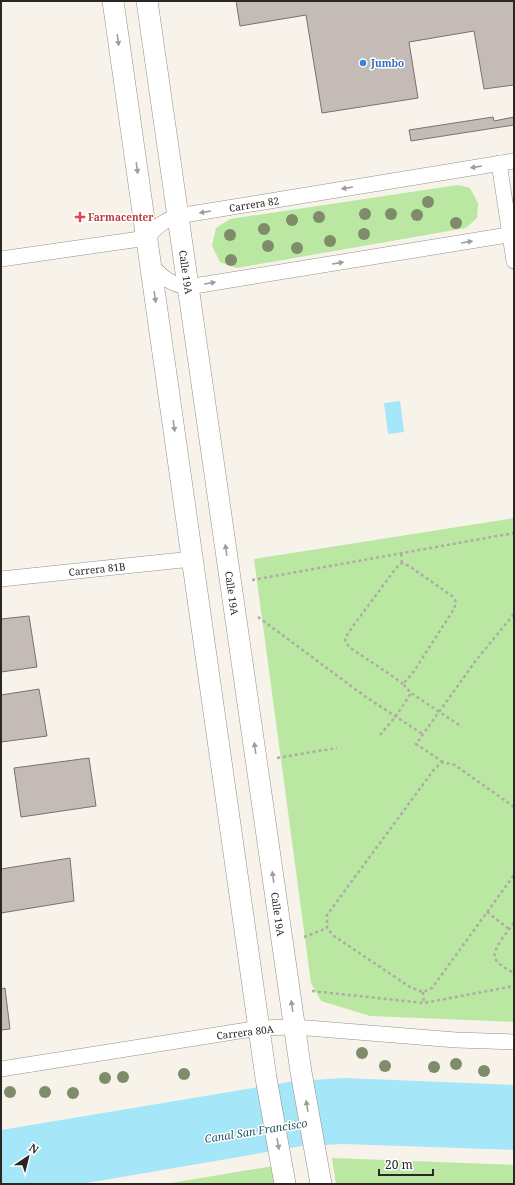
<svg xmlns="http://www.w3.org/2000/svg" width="515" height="1185" viewBox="0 0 515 1185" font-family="'Noto Serif',serif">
<rect width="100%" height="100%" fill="#f8f3ea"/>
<g fill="#bae7a1">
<polygon points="458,185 470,188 478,203 477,218 466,228 237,268 220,262 212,246 216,228 230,219"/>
<polygon points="514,518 514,1022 370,1016 321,1001 311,983 254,559"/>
<polygon points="332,1158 514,1165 514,1184 336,1184"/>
<polygon points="273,1166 276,1184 165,1184"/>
</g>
<g fill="#a5e6f9">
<polygon points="400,401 404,432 388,434 384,403"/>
<polygon points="344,1078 514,1085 514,1150 343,1144 302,1146 81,1184 1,1184 1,1130 295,1081"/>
</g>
<g fill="#c4bab6" stroke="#7a706d">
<polygon points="236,1 514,1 514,85 484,89 474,31 409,42 418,98 322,113 306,15 240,26"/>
<polygon points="493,117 494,121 514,117 514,125 411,141 409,130"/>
<polygon points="29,616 37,667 1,672 1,619"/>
<polygon points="39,689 47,736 1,742 1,695"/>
<polygon points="89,758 96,806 21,817 14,768"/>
<polygon points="70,858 74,901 1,913 1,869"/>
<polygon points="5,988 10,1029 1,1030 1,989"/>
</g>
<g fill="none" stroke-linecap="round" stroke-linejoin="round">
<defs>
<g id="street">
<polyline points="499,163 514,261"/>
<path d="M1,259L147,238C157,226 163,221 178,216L514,161"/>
<path d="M151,265C163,278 170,284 188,287L514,234"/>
<polyline points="1,579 192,559"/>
<polyline points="1,1069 259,1028 295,1027 456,1040 514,1042"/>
</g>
<g id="secondary">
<polyline points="113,1 266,1078 285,1184"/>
<polyline points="147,1 301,1072 321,1184"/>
</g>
</defs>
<use href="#street" stroke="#959088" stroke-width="16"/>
<use href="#secondary" stroke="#959088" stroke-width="22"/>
<g stroke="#b0aca5" stroke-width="2.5" stroke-dasharray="3 3" stroke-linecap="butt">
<polyline points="401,554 402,563"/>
<polyline points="252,580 514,533"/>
<polyline points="258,617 366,697 424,735"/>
<polyline points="403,684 398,680 349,647 345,640 348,633 396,568 402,563 409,566 452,596 456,602 454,609 412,674 403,684 411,693 462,727"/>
<polyline points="380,735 396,716 411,693"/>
<polyline points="277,758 337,748"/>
<polyline points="443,762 416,744 477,659 514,614"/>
<polyline points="514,807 455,765 443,762 435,768 327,915 327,928 334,936 410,987 423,992 432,988 514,875"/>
<polyline points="487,912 509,929"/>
<path d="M514,923C509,930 489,952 496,960C500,966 509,970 514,973"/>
<polyline points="304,937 327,928"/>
<polyline points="312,991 424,1003 514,986"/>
<polyline points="423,992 424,1003"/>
</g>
<use href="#street" stroke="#fff" stroke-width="15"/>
<use href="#secondary" stroke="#fff" stroke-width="21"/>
</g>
<g fill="#7e8c69">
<circle cx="428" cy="202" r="6"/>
<circle cx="365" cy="214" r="6"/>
<circle cx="391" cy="214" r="6"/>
<circle cx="417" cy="215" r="6"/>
<circle cx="319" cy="217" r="6"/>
<circle cx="292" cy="220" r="6"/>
<circle cx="456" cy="223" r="6"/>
<circle cx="264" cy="229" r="6"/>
<circle cx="364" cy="234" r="6"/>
<circle cx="230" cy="235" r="6"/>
<circle cx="330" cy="241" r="6"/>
<circle cx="268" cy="246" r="6"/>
<circle cx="297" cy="248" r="6"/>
<circle cx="231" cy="260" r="6"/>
<circle cx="362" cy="1053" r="6"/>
<circle cx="456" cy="1064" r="6"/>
<circle cx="385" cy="1066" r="6"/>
<circle cx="434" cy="1067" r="6"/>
<circle cx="484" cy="1071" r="6"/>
<circle cx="184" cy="1074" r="6"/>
<circle cx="123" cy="1077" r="6"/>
<circle cx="105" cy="1078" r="6"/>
<circle cx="10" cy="1092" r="6"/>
<circle cx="45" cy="1092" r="6"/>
<circle cx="73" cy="1093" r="6"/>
</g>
<defs><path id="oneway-solid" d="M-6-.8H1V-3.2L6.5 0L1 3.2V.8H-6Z"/></defs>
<g fill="#9f9e9c">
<use href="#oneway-solid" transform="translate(118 40) rotate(82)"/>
<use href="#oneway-solid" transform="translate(476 167) rotate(171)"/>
<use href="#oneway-solid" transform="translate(137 168) rotate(82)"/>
<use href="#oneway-solid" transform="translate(347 188) rotate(171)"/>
<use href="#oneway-solid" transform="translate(205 212) rotate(171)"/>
<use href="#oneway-solid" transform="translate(467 242) rotate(-9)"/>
<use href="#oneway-solid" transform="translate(338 263) rotate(-9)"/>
<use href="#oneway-solid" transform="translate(210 283) rotate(-9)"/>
<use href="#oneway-solid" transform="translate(155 297) rotate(81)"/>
<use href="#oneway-solid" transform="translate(174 426) rotate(82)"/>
<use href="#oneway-solid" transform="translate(226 550) rotate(-98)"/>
<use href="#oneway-solid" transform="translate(255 748) rotate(-98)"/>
<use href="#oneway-solid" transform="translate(273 877) rotate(-98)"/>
<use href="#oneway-solid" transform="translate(292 1006) rotate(-98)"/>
<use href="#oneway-solid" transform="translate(307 1106) rotate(-100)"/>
<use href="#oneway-solid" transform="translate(278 1144) rotate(80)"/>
</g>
<circle fill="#3f7fe0" stroke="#fff" stroke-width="1.5" cx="363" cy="63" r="4"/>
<path fill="#e0444e" stroke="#fff" stroke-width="1.5" d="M78 211h4v4h4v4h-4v4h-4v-4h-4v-4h4z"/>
<g text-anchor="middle" stroke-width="3" stroke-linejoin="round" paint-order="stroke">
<g font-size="10" font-weight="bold" fill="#366cbe" stroke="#fff" text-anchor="start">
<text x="371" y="67">Jumbo</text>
</g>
<g font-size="10" fill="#292724" stroke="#fff">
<text transform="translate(254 204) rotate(-9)" y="4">Carrera 82</text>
<text transform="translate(186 272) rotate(82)" y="4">Calle 19A</text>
<text transform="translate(97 569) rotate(-6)" y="4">Carrera 81B</text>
<text transform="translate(232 593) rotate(82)" y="4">Calle 19A</text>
<text transform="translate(278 914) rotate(82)" y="4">Calle 19A</text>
<text transform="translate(245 1032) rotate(-7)" y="4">Carrera 80A</text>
</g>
<g font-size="10" font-weight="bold" fill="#be3a42" stroke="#fff" text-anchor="start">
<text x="88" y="221">Farmacenter</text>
</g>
<g font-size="11" font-style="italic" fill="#265967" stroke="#fff">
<text transform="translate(256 1131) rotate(-9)" y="4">Canal San Francisco</text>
</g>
</g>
<rect width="515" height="1185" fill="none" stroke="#292724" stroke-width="4"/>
<g transform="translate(28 1157) rotate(35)" stroke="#ffffff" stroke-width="3" paint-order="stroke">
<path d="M0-3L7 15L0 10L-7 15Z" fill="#292724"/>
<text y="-6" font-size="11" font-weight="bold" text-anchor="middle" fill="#292724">N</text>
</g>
<path d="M379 1169v6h54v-6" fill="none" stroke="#292724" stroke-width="2"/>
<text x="385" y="1169" font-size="12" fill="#292724" stroke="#ffffff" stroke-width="3" paint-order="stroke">20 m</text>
</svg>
